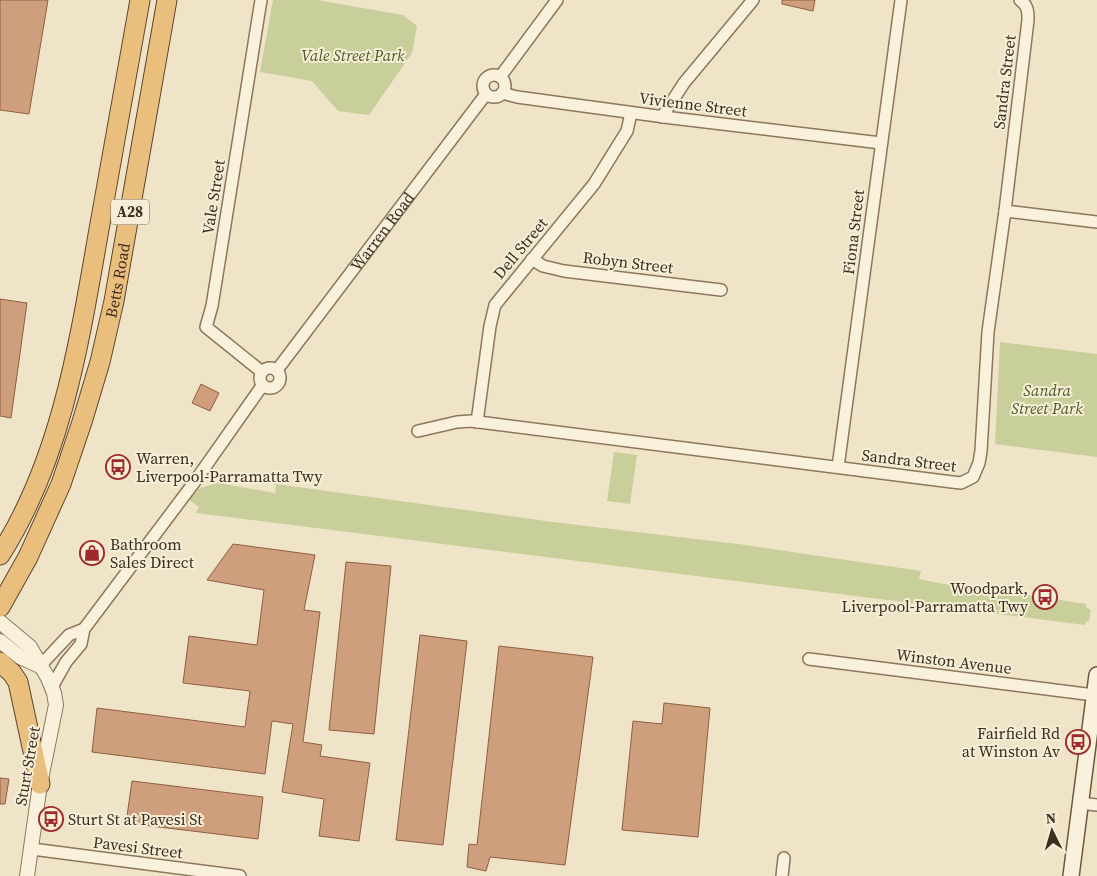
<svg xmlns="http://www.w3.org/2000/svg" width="1097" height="876" viewBox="0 0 1097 876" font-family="'Source Serif 4',serif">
<rect width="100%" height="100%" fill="#f0e4c8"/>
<g fill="#c9cf9b">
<polygon points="273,0 317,0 403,15 417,26 412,53 369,115 338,111 312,81 260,72"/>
<polygon points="1000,342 1097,354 1097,457 995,444"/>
<polygon points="614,452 637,455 630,504 607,501"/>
<polygon points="218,483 275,493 276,484 553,522 746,545 921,571 919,579 944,584 982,588 1086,604 1086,607 1091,610 1089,622 1087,621 1085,625 196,513 199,507 189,500 200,488"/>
</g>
<g fill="#cf9f7d" stroke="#8d5f41">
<polygon points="0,0 48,0 29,114 0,110"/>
<polygon points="782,0 815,0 813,11 782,4"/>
<polygon points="0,299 27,303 11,418 0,416"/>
<polygon points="201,384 219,393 210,411 192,403"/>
<polygon points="233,544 315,555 304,610 320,612 303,742 322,745 320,756 370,763 359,841 319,836 324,799 282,792 293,724 272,721 265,774 92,752 97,708 245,727 250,691 183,683 189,636 257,645 264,590 207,580"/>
<polygon points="346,562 391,566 374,734 329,730"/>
<polygon points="420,635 467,641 443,845 396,840"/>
<polygon points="499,646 593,657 565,865 490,857 486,871 467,867 469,844 477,845"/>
<polygon points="664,703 710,708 698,837 622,830 633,721 662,724"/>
<polygon points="0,778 9,779 5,804 0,804"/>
<polygon points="132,781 263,797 258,839 126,823"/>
</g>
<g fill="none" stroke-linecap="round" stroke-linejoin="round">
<defs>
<g id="minor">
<polyline points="261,0 212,306 206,327 262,372"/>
<circle cx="494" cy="86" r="11"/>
<polyline points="500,77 557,0"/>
<polyline points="502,93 517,97 672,118 881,143"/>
<polyline points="662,117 684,83 753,0"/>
<polyline points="1005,211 1097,222"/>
<polyline points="532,259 543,266 564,271 721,290"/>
<circle cx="270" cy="378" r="10"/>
<path id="s1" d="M277,370L486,94"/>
<polyline points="477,422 490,326 495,305 594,184 627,131 631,113"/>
<path d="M418,431L457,422L471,421L952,482L961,483L973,477L979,463L981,451L988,332L1005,211L1028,20C1028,12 1028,5 1020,0"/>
<polyline points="838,467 901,0"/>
<polyline points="809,659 1094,695"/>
<polyline points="40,666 69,635 84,629"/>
<polyline points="52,687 66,662 81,644 84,629 193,484 262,386"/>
<polyline points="1080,803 1097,805"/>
<polyline points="32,849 240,876"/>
<polyline points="782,876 784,858"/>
</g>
<g id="tertiary">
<polyline points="0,622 30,647 48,678 54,693 56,705 40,784 27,876"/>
<polyline points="0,641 20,657 40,666"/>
</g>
<polyline id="secondary" points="1071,876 1097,675"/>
<g id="trunk">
<path d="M0,555C61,460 79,344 98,235C112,157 126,78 140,0"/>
<path id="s2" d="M0,607L28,557L61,484L82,422L100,362L114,301L167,0"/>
<polyline points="0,662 12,673 18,682 40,784"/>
</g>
</defs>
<use href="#minor" stroke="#8d765c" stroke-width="14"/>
<use href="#tertiary" stroke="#8d765c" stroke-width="16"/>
<use href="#secondary" stroke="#6f573f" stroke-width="18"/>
<use href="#trunk" stroke="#5b4430" stroke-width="21"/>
<use href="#minor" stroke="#faf1dc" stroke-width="11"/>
<use href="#tertiary" stroke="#faf1dc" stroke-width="14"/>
<use href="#secondary" stroke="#faf1dc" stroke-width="15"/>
<use href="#trunk" stroke="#eabe7c" stroke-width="19"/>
</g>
<defs>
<symbol id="bus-ring" viewBox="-11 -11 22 22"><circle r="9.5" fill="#f7eed8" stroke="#9e2a2b" stroke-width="1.5"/><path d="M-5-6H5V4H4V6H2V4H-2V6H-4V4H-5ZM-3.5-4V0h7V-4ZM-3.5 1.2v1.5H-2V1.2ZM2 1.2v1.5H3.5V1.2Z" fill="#9e2a2b"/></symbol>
<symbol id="shop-ring" viewBox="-11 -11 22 22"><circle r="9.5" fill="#f7eed8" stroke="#9e2a2b" stroke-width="1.5"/><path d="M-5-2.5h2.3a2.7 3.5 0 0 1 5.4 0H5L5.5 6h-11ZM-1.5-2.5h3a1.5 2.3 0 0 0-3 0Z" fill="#9e2a2b"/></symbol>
</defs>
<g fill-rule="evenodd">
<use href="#bus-ring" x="104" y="453" width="28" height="28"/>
<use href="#shop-ring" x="78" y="539" width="28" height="28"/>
<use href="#bus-ring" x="1031" y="583" width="28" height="28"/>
<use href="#bus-ring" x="1064" y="728" width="28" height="28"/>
<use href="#bus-ring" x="37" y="805" width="28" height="28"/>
</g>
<g text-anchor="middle" stroke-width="4" stroke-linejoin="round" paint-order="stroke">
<rect fill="#f7eed8" stroke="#756857" stroke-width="1" x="111" y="199.5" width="38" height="25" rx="4"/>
<g font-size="15" font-weight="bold" fill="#3d2e20">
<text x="130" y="217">A28</text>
</g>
<g font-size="16" font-style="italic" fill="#4d5a26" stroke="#f7eed8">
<text x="353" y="61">Vale Street Park</text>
<text x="1047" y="396">Sandra<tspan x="1047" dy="18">Street Park</tspan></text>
</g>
<g font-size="16" fill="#3d2e20" stroke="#f7eed8">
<text transform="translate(1004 82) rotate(-83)" y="6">Sandra Street</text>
<text transform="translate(693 104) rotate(7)" y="6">Vivienne Street</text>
<text transform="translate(213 197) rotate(-81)" y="6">Vale Street</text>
<text dy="6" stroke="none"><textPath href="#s1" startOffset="174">Warren Road</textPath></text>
<text transform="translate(853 232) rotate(-83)" y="6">Fiona Street</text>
<text transform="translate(520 248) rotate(-50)" y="6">Dell Street</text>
<text transform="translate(628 262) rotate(7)" y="6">Robyn Street</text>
<text dy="6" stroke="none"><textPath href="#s2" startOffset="349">Betts Road</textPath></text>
<text transform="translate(909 460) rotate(7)" y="6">Sandra Street</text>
<text transform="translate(954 661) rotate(7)" y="6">Winston Avenue</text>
<text transform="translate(27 766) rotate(-80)" y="6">Sturt Street</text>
<text transform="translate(138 847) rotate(7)" y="6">Pavesi Street</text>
</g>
<g font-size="16" fill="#3d2e20" stroke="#f7eed8" text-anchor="start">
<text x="136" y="464">Warren,<tspan x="136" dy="18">Liverpool-Parramatta Twy</tspan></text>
<text x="110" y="550">Bathroom<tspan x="110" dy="18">Sales Direct</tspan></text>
<text x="1028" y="594" text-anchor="end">Woodpark,<tspan x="1028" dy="18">Liverpool-Parramatta Twy</tspan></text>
<text x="1060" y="739" text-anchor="end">Fairfield Rd<tspan x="1060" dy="18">at Winston Av</tspan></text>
<text x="68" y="825">Sturt St at Pavesi St</text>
</g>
</g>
<g transform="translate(1052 831) rotate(355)" stroke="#f7eed8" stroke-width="4" paint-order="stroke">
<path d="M0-4L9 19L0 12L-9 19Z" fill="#3d2e20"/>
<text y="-8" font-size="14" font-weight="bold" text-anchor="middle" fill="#3d2e20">N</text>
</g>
</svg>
